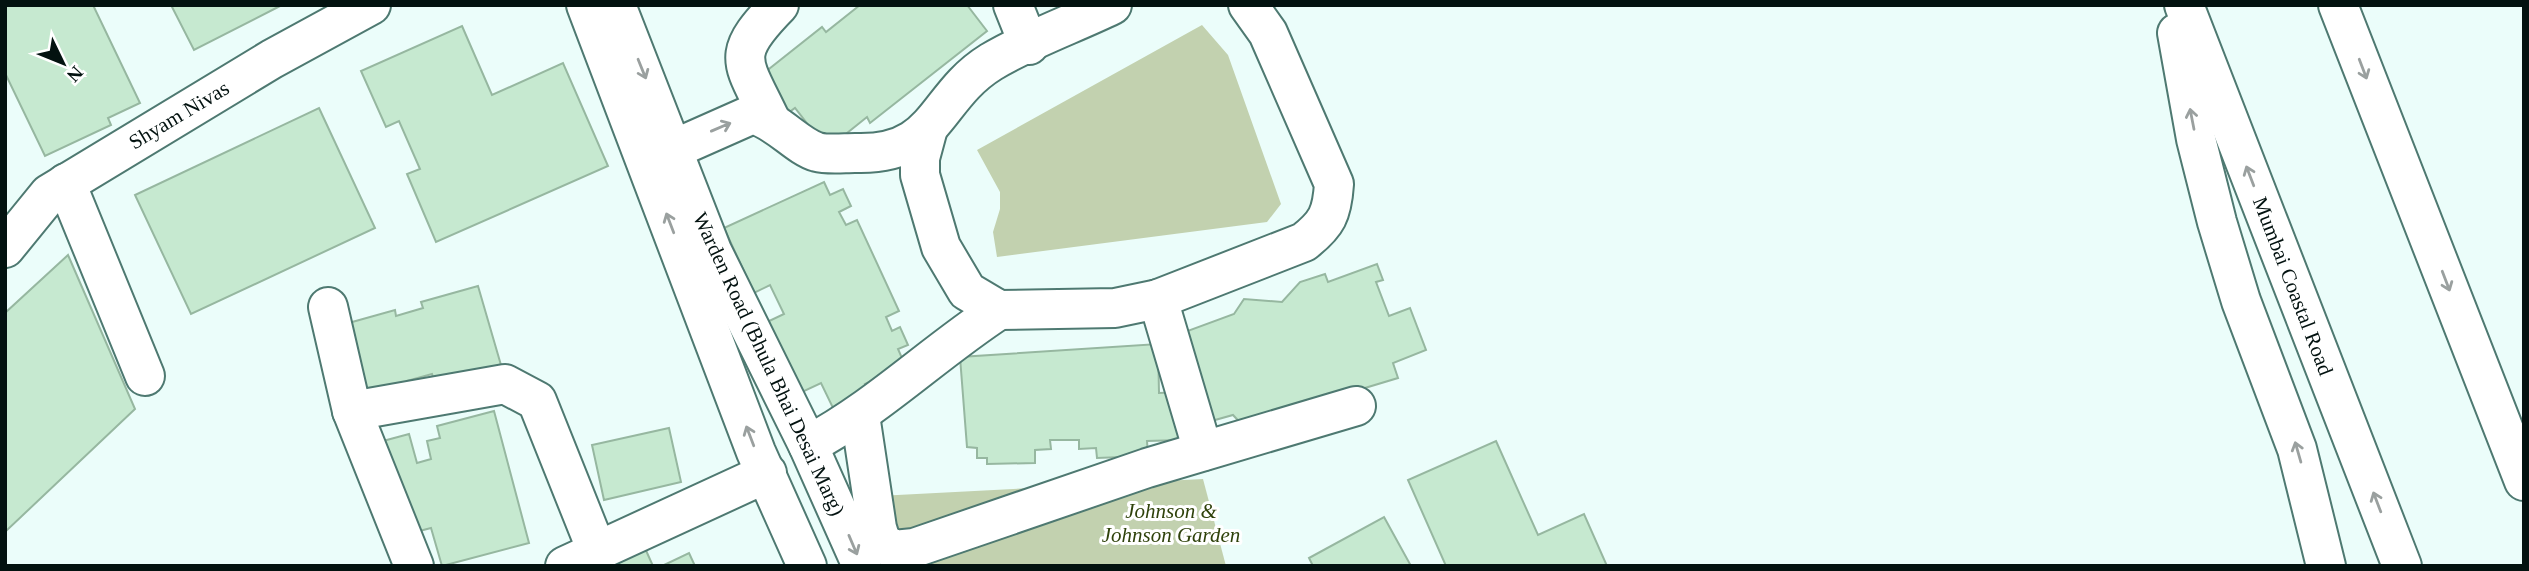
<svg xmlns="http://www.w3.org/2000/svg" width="2529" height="571" viewBox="0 0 2529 571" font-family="'Times New Roman',serif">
<rect width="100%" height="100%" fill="#ebfdfa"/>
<g fill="#c2d1af">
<polygon points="1202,25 1228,55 1281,204 1267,222 997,257 993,232 1000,209 1000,192 977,150"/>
<polygon points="1203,479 1226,566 906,566 878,496"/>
</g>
<g fill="#c6e9d0" stroke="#96b7a0" stroke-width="2">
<polygon points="5,5 93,5 140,103 108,118 111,125 45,156 5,73"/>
<polygon points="171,5 282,5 194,50"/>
<polygon points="860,5 967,5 987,31 870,123 867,117 827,149 795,108 784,116 755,80 822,27 826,32"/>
<polygon points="462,26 492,95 563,63 608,166 436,242 407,174 420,169 399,121 386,127 361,71"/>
<polygon points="319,108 375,228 191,314 135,195"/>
<polygon points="824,182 830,195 843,189 851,206 839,212 846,225 857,220 899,311 886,317 892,331 900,327 908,345 898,349 905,365 865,384 870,393 834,410 821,383 800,393 767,322 784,314 770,285 754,293 724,228"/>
<polygon points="68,255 135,409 5,532 5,313"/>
<polygon points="1377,264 1383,280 1376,282 1389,316 1410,308 1426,350 1393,363 1398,378 1325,400 1247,430 1233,415 1208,422 1182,333 1234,314 1244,299 1282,302 1300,282 1325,274 1328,282"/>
<polygon points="478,286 503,372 436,387 432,374 407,381 411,394 368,407 345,324 395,310 396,316 423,308 421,302"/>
<polygon points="1158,344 1159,393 1182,392 1183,440 1147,441 1148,456 1097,458 1096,448 1079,449 1079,440 1050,440 1051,449 1035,450 1035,463 987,464 987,458 977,458 977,448 967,447 960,357"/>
<polygon points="494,411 529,543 442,566 431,528 408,534 383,441 409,434 417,463 431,459 427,441 440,438 437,426"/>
<polygon points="669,428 681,482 604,500 592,445"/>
<polygon points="1496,441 1538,535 1584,514 1607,566 1446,566 1408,480"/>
<polygon points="1384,517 1411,566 1313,566 1309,558"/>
<polygon points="644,546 653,566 602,566"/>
<polygon points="689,553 695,566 662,566"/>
</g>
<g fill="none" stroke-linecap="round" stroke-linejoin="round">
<defs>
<g id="street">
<polyline points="1013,5 1029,45"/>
<path d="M770,119C742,60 729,56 779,5"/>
<path d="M927,132L920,158V175L941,247L967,291L999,310L1115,308L1158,299L1304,242C1327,224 1332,214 1334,184L1268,33L1248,5"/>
<path d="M674,149L753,114C779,122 797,146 817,152C828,155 844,153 855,153C939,156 933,98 991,62C1027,40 1073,24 1112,5"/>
<polyline points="66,183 145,376"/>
<polyline points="5,248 49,194 272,59 371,5"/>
<polyline points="1158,299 1203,451"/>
<polyline points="328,307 352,411 414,566"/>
<polyline points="352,411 505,384 537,401 597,551"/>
<polyline points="860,415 877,528 881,541 894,550 914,548 1147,468 1356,406"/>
<path d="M808,445C878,408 933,353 999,310"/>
<polyline points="565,566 767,473"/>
</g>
<g id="secondary">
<polyline points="586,5 756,452 807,566"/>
<polyline points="616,5 712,251 808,445 862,566"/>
</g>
<g id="highway">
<polyline points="2184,5 2402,566"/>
<polyline points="2338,5 2524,481"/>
<polyline points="2177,33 2196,139 2217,222 2241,301 2297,449 2326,566"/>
</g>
</defs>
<use href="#street" stroke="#4e7971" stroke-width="42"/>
<use href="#secondary" stroke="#4e7971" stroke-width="42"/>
<use href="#highway" stroke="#4e7971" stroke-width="42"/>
<use href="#street" stroke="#fff" stroke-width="38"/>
<use href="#secondary" stroke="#fff" stroke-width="38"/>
<use href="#highway" stroke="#fff" stroke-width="38"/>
</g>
<defs><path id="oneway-shaft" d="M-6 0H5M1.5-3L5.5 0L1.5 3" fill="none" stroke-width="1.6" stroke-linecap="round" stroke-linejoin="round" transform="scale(1.75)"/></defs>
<g stroke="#9aa09f">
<use href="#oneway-shaft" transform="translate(642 69) rotate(68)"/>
<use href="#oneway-shaft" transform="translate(2363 69) rotate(69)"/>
<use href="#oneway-shaft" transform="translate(2192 119) rotate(-101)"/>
<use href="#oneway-shaft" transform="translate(721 127) rotate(-23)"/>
<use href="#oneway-shaft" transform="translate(2250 176) rotate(-111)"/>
<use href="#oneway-shaft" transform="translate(670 223) rotate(-111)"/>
<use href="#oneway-shaft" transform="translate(2446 281) rotate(69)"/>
<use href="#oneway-shaft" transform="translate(750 436) rotate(-111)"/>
<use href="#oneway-shaft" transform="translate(2298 452) rotate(-106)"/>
<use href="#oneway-shaft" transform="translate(2377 502) rotate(-111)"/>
<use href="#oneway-shaft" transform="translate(853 545) rotate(67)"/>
</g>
<g text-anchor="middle" stroke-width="6" stroke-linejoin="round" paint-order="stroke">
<g font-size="21" fill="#031210" stroke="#fff">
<text transform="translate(179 115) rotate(-31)" y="7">Shyam Nivas</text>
<text transform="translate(2293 286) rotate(69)" y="7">Mumbai Coastal Road</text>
<text transform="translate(769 364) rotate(65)" y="7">Warden Road (Bhula Bhai Desai Marg)</text>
</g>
<g font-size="21" font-style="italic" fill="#2f420b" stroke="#fff">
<text x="1171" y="518">Johnson &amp;<tspan x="1171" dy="24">Johnson Garden</tspan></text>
</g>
</g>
<rect width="2529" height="571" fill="none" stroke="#031210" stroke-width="14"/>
<g transform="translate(63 63) rotate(133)" stroke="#ffffff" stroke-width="5" paint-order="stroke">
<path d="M0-5L12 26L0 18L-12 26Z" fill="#031210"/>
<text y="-10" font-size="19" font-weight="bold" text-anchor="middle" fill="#031210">N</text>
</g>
</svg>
